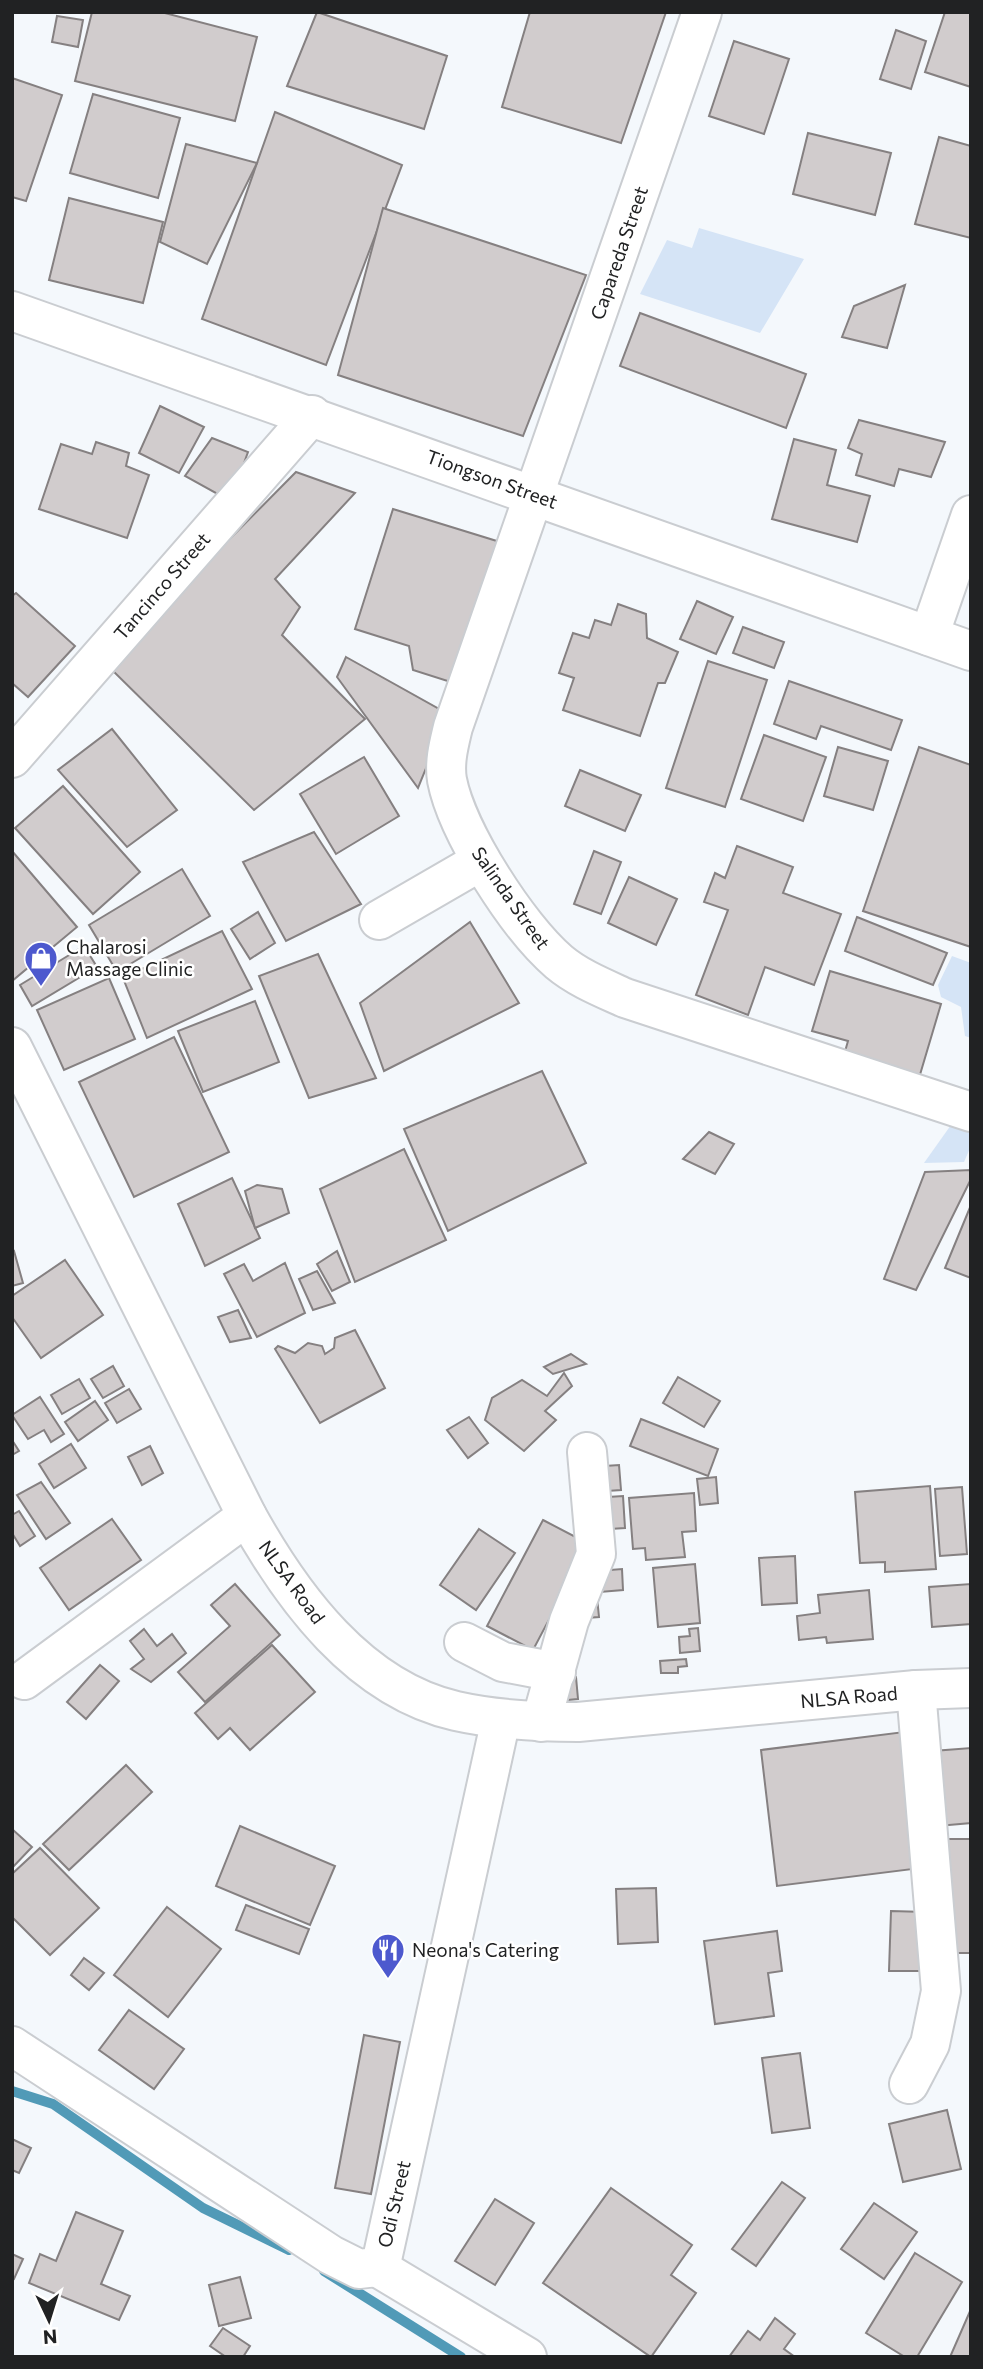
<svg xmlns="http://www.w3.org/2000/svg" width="983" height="2369" viewBox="0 0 983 2369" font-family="Commissioner,sans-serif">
<rect width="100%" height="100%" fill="#f4f8fc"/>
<g fill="#d5e4f6">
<polygon points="699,228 804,259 760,333 640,294 667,240 692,248"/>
<polygon points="952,956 971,963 971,1038 965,1036 961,1007 941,997 938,985"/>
<polygon points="951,1125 971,1131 971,1146 964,1162 924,1163"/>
</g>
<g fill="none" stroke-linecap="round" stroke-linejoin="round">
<g stroke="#519ab7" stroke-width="10">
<polyline points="12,2091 53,2104 203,2208 289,2250"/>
<polyline points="324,2271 461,2357"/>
</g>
</g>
<g fill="#d1cccd" stroke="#858081" stroke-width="2">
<polygon points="92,12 161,12 257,37 235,121 75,81"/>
<polygon points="317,12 447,56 424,129 287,86"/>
<polygon points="530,12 666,12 621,143 502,107"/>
<polygon points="945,12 971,12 971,87 925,72"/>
<polygon points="57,16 83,20 78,47 52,42"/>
<polygon points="896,30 926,41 911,89 880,79"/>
<polygon points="734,41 789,59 764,134 709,116"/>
<polygon points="12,78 62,95 26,201 12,197"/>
<polygon points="93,94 180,118 158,198 70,173"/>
<polygon points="275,112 402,165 326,365 202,319"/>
<polygon points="808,133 891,153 875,215 793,194"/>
<polygon points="939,137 971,146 971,238 915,224"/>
<polygon points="186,144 257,163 207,264 160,242"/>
<polygon points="69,198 163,222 143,303 49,280"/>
<polygon points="383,208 586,275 523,436 338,375"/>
<polygon points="905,285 887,348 842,337 854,306"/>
<polygon points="640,313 806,374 786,428 620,366"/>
<polygon points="160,406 204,427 179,473 139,453"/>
<polygon points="859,420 945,442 931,477 899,469 894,486 856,475 862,454 848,448"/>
<polygon points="212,438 248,452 237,482 223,497 185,476"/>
<polygon points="794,439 836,450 827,485 870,496 857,542 772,519"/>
<polygon points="96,442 129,453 126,466 149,475 127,538 39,509 61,444 92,454"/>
<polygon points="296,472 355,493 275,579 300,607 282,635 365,719 254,810 106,664"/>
<polygon points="393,509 500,542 457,684 413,670 409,646 355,629"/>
<polygon points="16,593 75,646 28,697 12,683 12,596"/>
<polygon points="697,601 733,617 716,654 680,639"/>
<polygon points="618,604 646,614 647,638 678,652 665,683 658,683 640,736 563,710 574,678 559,673 573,633 589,638 595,620 611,625"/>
<polygon points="743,627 784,642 774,668 733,653"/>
<polygon points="346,657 448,714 418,788 337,677"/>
<polygon points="708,661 767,680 725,807 666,788"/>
<polygon points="789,681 902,720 891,750 821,726 816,739 774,724"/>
<polygon points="112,729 177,810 127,847 58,770"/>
<polygon points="764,735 826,757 803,821 741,799"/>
<polygon points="838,747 888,761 873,810 824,796"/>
<polygon points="919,747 971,765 971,947 863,911"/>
<polygon points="364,757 399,816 336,854 300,794"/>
<polygon points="580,770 641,795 625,831 565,806"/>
<polygon points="63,786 140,872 93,914 15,828"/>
<polygon points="314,832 361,904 286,941 243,862"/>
<polygon points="737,846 793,867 783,893 841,914 814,985 765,967 748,1015 696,995 728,910 704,902 715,873 725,878"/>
<polygon points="12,851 77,927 12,981"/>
<polygon points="594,851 621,862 601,914 574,904"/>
<polygon points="182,869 210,916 117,972 89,925"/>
<polygon points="629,877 677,899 656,945 608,923"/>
<polygon points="258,912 275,943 250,959 231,929"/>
<polygon points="857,917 947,953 933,985 845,951"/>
<polygon points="470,922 519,1003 384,1071 360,1003"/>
<polygon points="222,931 252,989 147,1038 123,978"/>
<polygon points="84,946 97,967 32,1006 20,985"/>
<polygon points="318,954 376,1078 309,1098 259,976"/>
<polygon points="830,971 941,1004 919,1078 844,1055 848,1041 812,1031"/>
<polygon points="109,978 135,1039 64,1070 37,1010"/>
<polygon points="255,1001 279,1062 203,1092 178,1031"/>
<polygon points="174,1037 229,1152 134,1197 79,1082"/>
<polygon points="542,1071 586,1163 448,1231 404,1129"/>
<polygon points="709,1132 734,1144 715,1174 683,1159"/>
<polygon points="404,1149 446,1240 355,1282 320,1189"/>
<polygon points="971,1170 971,1179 916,1290 884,1279 925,1172"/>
<polygon points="232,1178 260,1238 205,1266 178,1204"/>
<polygon points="257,1185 282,1189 289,1213 255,1228 245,1191"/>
<polygon points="971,1205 971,1278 945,1268"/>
<polygon points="14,1251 23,1283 12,1286 12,1252"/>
<polygon points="337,1251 350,1282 332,1291 317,1264"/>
<polygon points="65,1260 103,1315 41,1358 12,1317 12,1296"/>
<polygon points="285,1263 305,1313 257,1337 224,1274 244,1264 253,1281"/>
<polygon points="317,1271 335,1303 313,1310 299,1279"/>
<polygon points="238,1310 251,1338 230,1342 218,1317"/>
<polygon points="355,1330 385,1388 320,1423 275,1349 278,1346 295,1353 308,1343 322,1346 325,1354 334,1348 335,1338"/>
<polygon points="571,1354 586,1364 553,1374 544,1367"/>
<polygon points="113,1366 124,1386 103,1398 91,1379"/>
<polygon points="564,1373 572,1386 545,1411 556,1420 524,1451 485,1420 492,1398 522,1380 547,1396"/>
<polygon points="678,1377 720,1401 704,1427 663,1403"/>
<polygon points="79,1379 90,1398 62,1414 51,1395"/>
<polygon points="129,1389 141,1409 117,1423 105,1403"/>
<polygon points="40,1397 64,1434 51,1442 44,1430 28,1439 12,1415"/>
<polygon points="95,1401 108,1420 78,1441 65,1422"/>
<polygon points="469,1417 488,1443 468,1458 447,1430"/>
<polygon points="641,1419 718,1449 708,1476 630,1446"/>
<polygon points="12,1440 19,1451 12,1455"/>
<polygon points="71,1444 86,1468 54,1488 39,1464"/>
<polygon points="150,1446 163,1473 142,1485 128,1457"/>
<polygon points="619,1465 621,1490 607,1491 605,1466"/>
<polygon points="716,1477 718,1503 700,1505 697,1479"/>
<polygon points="41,1482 70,1523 46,1539 17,1495"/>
<polygon points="930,1486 936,1569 885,1572 885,1562 860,1563 855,1492"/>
<polygon points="962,1487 967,1554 940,1556 935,1489"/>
<polygon points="694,1493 696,1531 682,1532 685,1557 646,1560 645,1548 633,1549 629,1498"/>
<polygon points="623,1496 625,1528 610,1529 608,1497"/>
<polygon points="19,1511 35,1536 20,1546 12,1533 12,1515"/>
<polygon points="112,1519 141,1560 69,1610 40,1568"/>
<polygon points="543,1520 589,1544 533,1650 487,1626"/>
<polygon points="479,1529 515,1553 476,1610 440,1585"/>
<polygon points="795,1556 797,1603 762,1605 759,1558"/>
<polygon points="695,1564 700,1623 658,1627 653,1568"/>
<polygon points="622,1569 623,1590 600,1592 598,1571"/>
<polygon points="235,1584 280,1635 205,1702 178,1672 230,1626 211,1605"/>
<polygon points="971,1584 971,1624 932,1627 929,1587"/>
<polygon points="869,1590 873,1639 827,1643 826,1637 799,1640 797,1616 820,1613 818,1595"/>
<polygon points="597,1597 599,1617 584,1618"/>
<polygon points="698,1628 700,1651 680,1653 679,1637 690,1636 689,1629"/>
<polygon points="144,1629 157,1646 172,1634 186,1653 151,1682 131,1669 144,1659 130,1641"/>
<polygon points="272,1645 315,1692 250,1750 230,1728 218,1739 195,1713"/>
<polygon points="686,1659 687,1666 678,1667 678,1673 661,1673 660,1661"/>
<polygon points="100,1665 119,1681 86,1719 67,1702"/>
<polygon points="576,1677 578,1699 557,1701 560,1679"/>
<polygon points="904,1732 921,1868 777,1886 761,1750"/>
<polygon points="971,1748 971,1823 938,1826 933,1751"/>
<polygon points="126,1765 152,1792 69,1870 43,1844"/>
<polygon points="240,1826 335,1866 310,1925 216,1886"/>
<polygon points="12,1829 32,1847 12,1868"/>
<polygon points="947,1839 971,1839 971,1953 951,1953"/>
<polygon points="40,1848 99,1908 50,1955 12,1917 12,1874"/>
<polygon points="656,1888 658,1942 618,1944 616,1889"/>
<polygon points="246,1905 309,1929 299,1954 236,1930"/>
<polygon points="167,1907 221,1949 168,2017 114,1975"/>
<polygon points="891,1911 925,1912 923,1971 889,1971"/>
<polygon points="777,1931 782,1971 768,1973 774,2016 715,2024 704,1941"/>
<polygon points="84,1958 104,1973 89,1990 71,1975"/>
<polygon points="129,2010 184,2049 154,2089 99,2050"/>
<polygon points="364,2035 400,2042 371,2194 335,2188"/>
<polygon points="800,2053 810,2128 772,2133 762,2058"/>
<polygon points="947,2110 961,2169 903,2182 889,2124"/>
<polygon points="12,2139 31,2148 19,2173 12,2170"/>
<polygon points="782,2182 805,2198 756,2266 732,2249"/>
<polygon points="611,2188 692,2245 671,2275 696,2293 651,2357 543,2283"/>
<polygon points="495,2199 534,2223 495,2285 455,2261"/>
<polygon points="874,2203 917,2232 884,2279 841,2249"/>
<polygon points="76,2212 123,2231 101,2284 130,2296 119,2320 29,2283 40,2254 56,2261"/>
<polygon points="915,2253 962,2282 917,2357 905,2357 866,2333"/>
<polygon points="12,2254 23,2259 14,2279 12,2278"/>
<polygon points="240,2277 251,2318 219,2326 209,2285"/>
<polygon points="971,2309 971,2357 950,2357"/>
<polygon points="775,2318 795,2334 784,2349 795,2357 729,2357 748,2331 760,2340"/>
<polygon points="223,2328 250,2346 243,2357 226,2357 210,2346"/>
</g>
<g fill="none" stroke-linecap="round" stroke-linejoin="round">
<defs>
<g id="minor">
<path d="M702,12L453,727C449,744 444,762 447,780C457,832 518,927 559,962C578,978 603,988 625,998L971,1112"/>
<polyline points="12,311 971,651"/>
<polyline points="929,636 971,515"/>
<polyline points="12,758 312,415"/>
<polyline points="379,920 481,861"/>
<polyline points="464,1642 503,1662 556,1672"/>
<polyline points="24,1680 247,1516"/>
<polyline points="541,1722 569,1621 596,1554 587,1452"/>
<polyline points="12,2046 331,2255 359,2269 377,2267 383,2255 501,1719"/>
<polyline points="909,2084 930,2044 941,1991 916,1690"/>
<polyline points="377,2267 527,2357"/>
</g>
<path id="major" d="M12,1047L247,1516C292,1597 359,1689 456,1711C496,1720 537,1722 578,1722L916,1690L971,1688"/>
</defs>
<use href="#minor" stroke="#cacdd1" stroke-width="42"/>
<use href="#major" stroke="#cacdd1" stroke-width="42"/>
<use href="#minor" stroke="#fff" stroke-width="38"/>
<use href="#major" stroke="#fff" stroke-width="38"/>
</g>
<defs>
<symbol id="shop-pin" viewBox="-11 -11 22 30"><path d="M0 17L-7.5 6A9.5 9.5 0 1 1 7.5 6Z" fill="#4d59ce" stroke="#fff"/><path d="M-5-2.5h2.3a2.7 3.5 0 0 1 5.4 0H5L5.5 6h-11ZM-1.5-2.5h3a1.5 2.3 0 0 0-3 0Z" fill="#fff"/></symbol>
<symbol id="restaurant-pin" viewBox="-11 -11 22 30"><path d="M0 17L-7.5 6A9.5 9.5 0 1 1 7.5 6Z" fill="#4d59ce" stroke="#fff"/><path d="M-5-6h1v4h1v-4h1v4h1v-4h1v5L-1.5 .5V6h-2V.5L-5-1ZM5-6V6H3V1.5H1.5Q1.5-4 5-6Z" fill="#fff"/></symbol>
</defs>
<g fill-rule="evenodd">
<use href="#shop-pin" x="22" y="939" width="38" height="52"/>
<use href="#restaurant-pin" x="369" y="1931" width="38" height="52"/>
</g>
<g text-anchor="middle" stroke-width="5" stroke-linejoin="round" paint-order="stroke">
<g font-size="19" fill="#212223" stroke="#fff">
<text transform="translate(619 253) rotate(-71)" y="7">Capareda Street</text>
<text transform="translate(492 479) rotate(20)" y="7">Tiongson Street</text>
<text transform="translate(162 586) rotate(-49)" y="7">Tancinco Street</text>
<text transform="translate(511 898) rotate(55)" y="7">Salinda Street</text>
<text transform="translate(292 1582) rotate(54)" y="7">NLSA Road</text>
<text transform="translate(849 1697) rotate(-5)" y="7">NLSA Road</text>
<text transform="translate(394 2204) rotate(-77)" y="7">Odi Street</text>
</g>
<g font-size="19" fill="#212223" stroke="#fff" text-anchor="start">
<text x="66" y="954">Chalarosi<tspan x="66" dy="22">Massage Clinic</tspan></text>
<text x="412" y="1957">Neona's Catering</text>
</g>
</g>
<rect width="983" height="2369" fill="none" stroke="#212223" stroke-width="28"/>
<g transform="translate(49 2320) rotate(176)" stroke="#ffffff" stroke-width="5" paint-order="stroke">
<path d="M0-5L12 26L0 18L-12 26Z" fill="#212223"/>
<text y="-10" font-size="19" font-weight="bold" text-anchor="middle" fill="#212223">N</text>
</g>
</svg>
